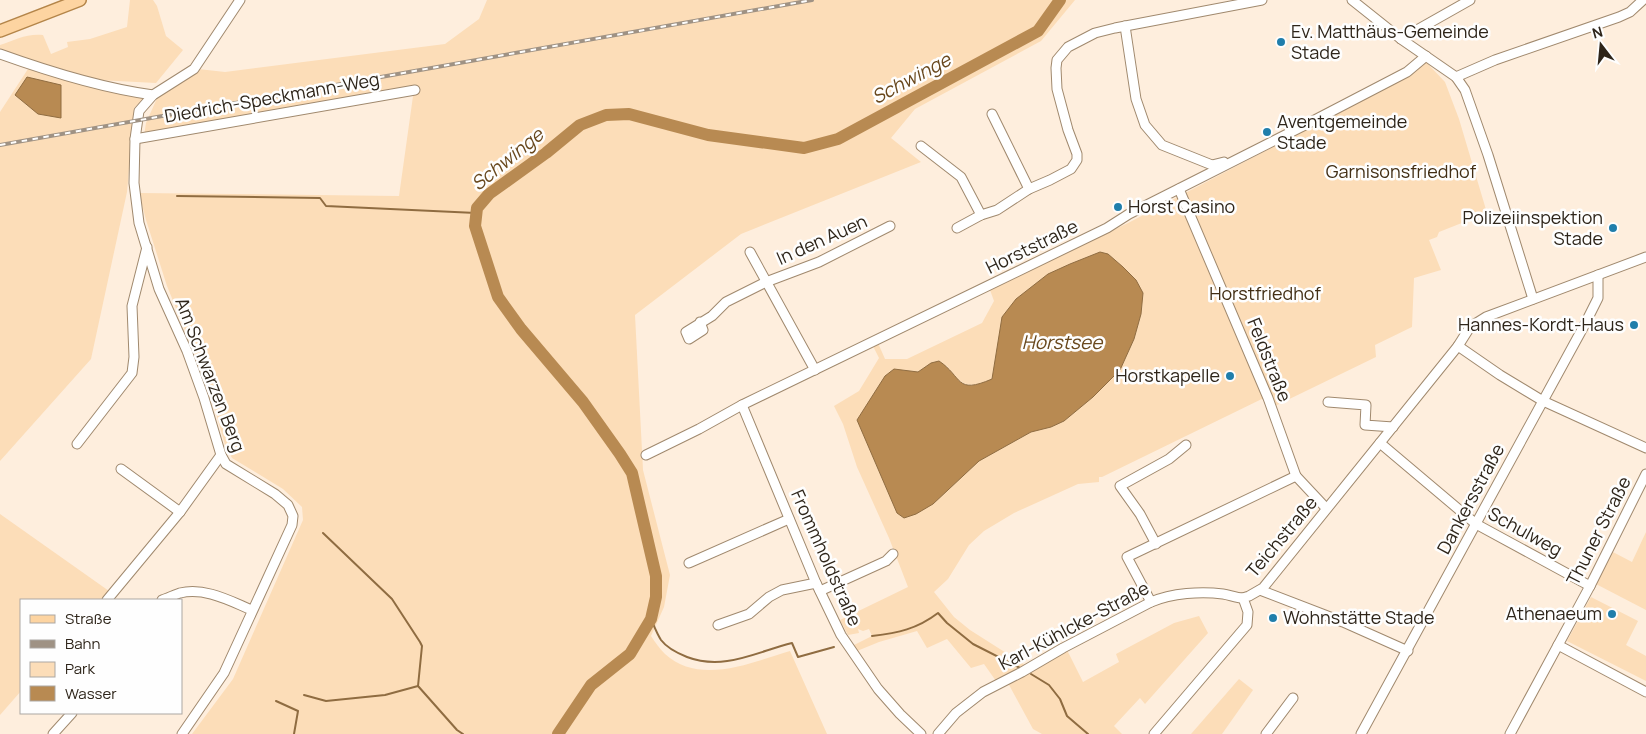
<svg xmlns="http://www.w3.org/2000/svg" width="1646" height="734" viewBox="0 0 1646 734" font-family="Manrope,sans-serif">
<rect width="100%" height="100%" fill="#feeedd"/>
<g fill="#fcddb8" fill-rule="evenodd">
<path d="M130,0H153L157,6L166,36L183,50L156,83L98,80L0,51V45C14,40 28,33 43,35L51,54L68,47L67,42L90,39L127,27Z"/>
<path d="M487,0H1075L1041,41L915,109L891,138L921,162L741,234L635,315L643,470L670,575L664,607L651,636C655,642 660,649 665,654C700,686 752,662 790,651L827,734H192L233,679L303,520L302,507L283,489L232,458L225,445L210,392L167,286L146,220L139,193L399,196L414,89L144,136L146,123L158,96L198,69L225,72L445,44L479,19Z"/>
<path d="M1425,61L1445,82L1459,119L1487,213L1439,232L1437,237L1429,240L1441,270L1414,278L1412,327L1375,345L1376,357L1275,406L1270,395L1102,477H1099V482L1078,484L1014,513L984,531L969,545L948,579L934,592L954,617L970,630L1028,667L996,681L984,664L971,668L947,639L927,648L917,631L879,642L857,651L854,645L872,636L869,629L863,631L858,629L859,633L848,635L840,620L908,587L889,538L857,467L843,424L834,406L859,391L879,358L873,346L878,343L885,359H907L982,323L994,301L990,290L1130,222L1307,129L1409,75ZM1100,252L1141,314L1134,339L1120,370L1093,397L1064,421L1051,427L1031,432L979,461L933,504L875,393L885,376L894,369L918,372L931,363L947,366C961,387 969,389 992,379L996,358L1048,274L1070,264Z"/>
<polygon points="28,69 92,87 144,98 134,108 127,192 91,359 0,461 0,112"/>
<polygon points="0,514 109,591 101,600 21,600 21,691 0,715"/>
<polygon points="1646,532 1646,610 1594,583 1611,551 1632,562"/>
<polygon points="1591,597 1638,621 1626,645 1646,656 1646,681 1567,641"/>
<polygon points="1199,616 1208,633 1145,704 1140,698 1114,726 1122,734 1042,734 1033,729 1008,683 1067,650 1083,682 1119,662 1116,654 1174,623"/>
<polygon points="1239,679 1253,690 1222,734 1191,734"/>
</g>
<g fill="#b88a52" stroke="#8f6c41">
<polygon points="27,77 61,85 61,118 38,114 15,95"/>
<path d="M1100,252L1108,254L1123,267L1136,280L1143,293L1141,314L1134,339L1120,370L1093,397L1064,421L1051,427L1031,432L979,461L933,504L916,514L904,518L897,513L857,420L885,376L894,369L918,372L931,363L939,361C963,377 955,395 992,379L1002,317L1016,299L1048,274L1070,264Z"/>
</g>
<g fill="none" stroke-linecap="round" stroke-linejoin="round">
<g stroke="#8f6c41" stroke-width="2">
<polyline points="177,196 320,198 326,206 476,213"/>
<polyline points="323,533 392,599 420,642 422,646 418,686 457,730 463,734"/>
<path d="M651,619C654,626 657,634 661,640C667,648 677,653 687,657C724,671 756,652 792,643L798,657L834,647"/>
<path d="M872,636C898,633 917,629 938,613L947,623L973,644L1020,668"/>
<polyline points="1031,674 1049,685 1060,699 1067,716 1088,734"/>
<polyline points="304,695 326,701 385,695 418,686"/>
<polyline points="276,701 298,711 294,734"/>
</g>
<polyline stroke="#b88a52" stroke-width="12" points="558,734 591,685 630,654 651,619 656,597 656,576 632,473 620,454 583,402 521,329 498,297 475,226 477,208 489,194 546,153 580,125 606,115 629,114 708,135 804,148 838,139 1038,31 1060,0"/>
<defs>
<g id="minor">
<polyline points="1352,0 1401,39 1456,77 1465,90 1488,155 1533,299"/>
<polyline points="1125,26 1136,99 1145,125 1162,145 1212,165 1224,162"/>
<polyline points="1401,39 1470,0"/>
<path d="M0,54C50,72 101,88 153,95"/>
<polyline points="1456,77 1495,60 1619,17 1630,12 1643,0"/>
<polyline points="992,114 1029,189"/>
<polyline points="135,139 415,90"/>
<polyline points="921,146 961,177 981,215"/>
<polyline points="1179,189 1268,398 1296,476 1326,508"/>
<polyline points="957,228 981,215 997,210 1029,189 1050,180 1071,169 1077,160 1077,154 1068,130 1057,89 1056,68 1057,60 1068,47 1095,33 1115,28 1262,0"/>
<polyline points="750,252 815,370"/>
<polyline points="700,322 703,330 689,339 686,332 712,316 726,302 766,282 819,262 890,226"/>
<polyline points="1458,346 1500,375 1543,401 1646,448"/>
<polyline points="1328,402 1366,405 1365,425 1393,427"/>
<polyline points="742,405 816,583 841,635 878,689 900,714 921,734"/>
<polyline points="1380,443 1476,524 1590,586"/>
<polyline points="77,444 132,373 134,357 132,306 147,247"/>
<polyline points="646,455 699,429 742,405 1107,228 1129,214 1307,124 1407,72 1426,56"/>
<polyline points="121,469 180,512"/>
<polyline points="1156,544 1140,514 1120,486 1169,459 1186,445"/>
<polyline points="689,563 789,519"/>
<polyline points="1260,590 1343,622 1408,651"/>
<polyline points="820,591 886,561 893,554"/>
<polyline points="107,600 180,512 221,455"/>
<path d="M162,600C168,598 174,595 180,593C205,587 230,601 252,610"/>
<polyline points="1151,602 1127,557 1296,476"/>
<polyline points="718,625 749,614 769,597 782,590 816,583"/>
<polyline points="1558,645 1646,692"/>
<polyline points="53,734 72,713"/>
<polyline points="182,734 224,673 292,525 293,516 288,505 275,494 226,464 221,455 204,398 187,351 159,289 139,223 134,183 135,139 139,111 153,95 194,69 240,0"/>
<path d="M938,734L956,713L983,692L1022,672L1063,648L1151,602C1172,593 1201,591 1223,594C1230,595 1236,598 1243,598"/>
<polyline points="1154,734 1247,625 1248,612 1243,598 1249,596 1263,588 1458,346 1470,327 1486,317 1646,257"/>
<polyline points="1266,734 1293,698"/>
<polyline points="1361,734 1585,324 1598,298 1598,275"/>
<polyline points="1510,734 1590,586 1646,474"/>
</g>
<polyline id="major" points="0,31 80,0"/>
</defs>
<use href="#minor" stroke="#a0896e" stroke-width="11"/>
<use href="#major" stroke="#b48549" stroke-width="14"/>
<use href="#minor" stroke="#fff" stroke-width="9"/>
<use href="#major" stroke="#fdd4a1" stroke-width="11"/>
<defs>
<polyline id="rail" points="0,145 812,0"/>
</defs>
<use href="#rail" stroke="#9f9284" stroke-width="4"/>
<use href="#rail" stroke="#fefefe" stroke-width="2" stroke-dasharray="5.5" stroke-linecap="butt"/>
</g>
<g fill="#207eab" stroke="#fefefe" stroke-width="2">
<circle cx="1281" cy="42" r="5"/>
<circle cx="1267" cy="132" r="5"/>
<circle cx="1118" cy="207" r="5"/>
<circle cx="1613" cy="228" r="5"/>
<circle cx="1634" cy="325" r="5"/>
<circle cx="1230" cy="376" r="5"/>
<circle cx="1612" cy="614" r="5"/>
<circle cx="1273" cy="618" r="5"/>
</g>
<g text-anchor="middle" stroke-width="5" stroke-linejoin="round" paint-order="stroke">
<g font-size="18" fill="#2e251a" stroke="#fefefe" text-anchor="start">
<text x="1291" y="38">Ev. Matthäus-Gemeinde<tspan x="1291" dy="21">Stade</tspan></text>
<text x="1277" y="128">Aventgemeinde<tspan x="1277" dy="21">Stade</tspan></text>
<text x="1128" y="213">Horst Casino</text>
<text x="1603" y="224" text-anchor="end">Polizeiinspektion<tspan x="1603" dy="21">Stade</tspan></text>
<text x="1624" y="331" text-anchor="end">Hannes-Kordt-Haus</text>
<text x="1220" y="382" text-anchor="end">Horstkapelle</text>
<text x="1602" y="620" text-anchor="end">Athenaeum</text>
<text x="1283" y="624">Wohnstätte Stade</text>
</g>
<g font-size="18" fill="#2e251a" stroke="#fefefe">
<text transform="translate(272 98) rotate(-10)" y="6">Diedrich-Speckmann-Weg</text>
<text transform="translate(822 240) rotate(-24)" y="6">In den Auen</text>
<text transform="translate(1032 247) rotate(-26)" y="6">Horststraße</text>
<text transform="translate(1269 360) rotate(68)" y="6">Feldstraße</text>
<text transform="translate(210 375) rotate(69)" y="6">Am Schwarzen Berg</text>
<text transform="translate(1471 499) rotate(-62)" y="6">Dankersstraße</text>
<text transform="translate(1599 531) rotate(-63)" y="6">Thuner Straße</text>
<text transform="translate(1525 532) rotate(29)" y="6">Schulweg</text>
<text transform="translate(1282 537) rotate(-50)" y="6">Teichstraße</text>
<text transform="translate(826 558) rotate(66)" y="6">Frommholdstraße</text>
<text transform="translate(1074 626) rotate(-28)" y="6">Karl-Kühlcke-Straße</text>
</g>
<g font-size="18" fill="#422e14" stroke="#fefefe">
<text x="1401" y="178">Garnisonsfriedhof</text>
<text x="1265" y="300">Horstfriedhof</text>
</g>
<g font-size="19" font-style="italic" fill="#69481d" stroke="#fefefe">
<text transform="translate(911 78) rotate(-28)" y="7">Schwinge</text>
<text transform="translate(507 159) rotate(-39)" y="7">Schwinge</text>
<text x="1062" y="349">Horstsee</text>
</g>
</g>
<rect x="20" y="599" width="162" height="115" fill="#fefefe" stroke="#aba7a3"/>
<rect x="30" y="615" width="25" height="8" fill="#fdd4a1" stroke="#aba7a3"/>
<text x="65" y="624" font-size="15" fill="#2e251a">Straße</text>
<rect x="30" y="640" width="25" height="8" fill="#9f9284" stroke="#aba7a3"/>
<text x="65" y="649" font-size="15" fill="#2e251a">Bahn</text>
<rect x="30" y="662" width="25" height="15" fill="#fcddb8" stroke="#aba7a3"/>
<text x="65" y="674" font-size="15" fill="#2e251a">Park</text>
<rect x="30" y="686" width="25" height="15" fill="#b88a52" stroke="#aba7a3"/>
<text x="65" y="699" font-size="15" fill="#2e251a">Wasser</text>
<g transform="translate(1601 45) rotate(344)" stroke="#fefefe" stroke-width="4" paint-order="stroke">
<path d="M0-4L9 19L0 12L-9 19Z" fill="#2e251a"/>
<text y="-8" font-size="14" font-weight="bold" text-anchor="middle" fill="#2e251a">N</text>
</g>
</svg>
